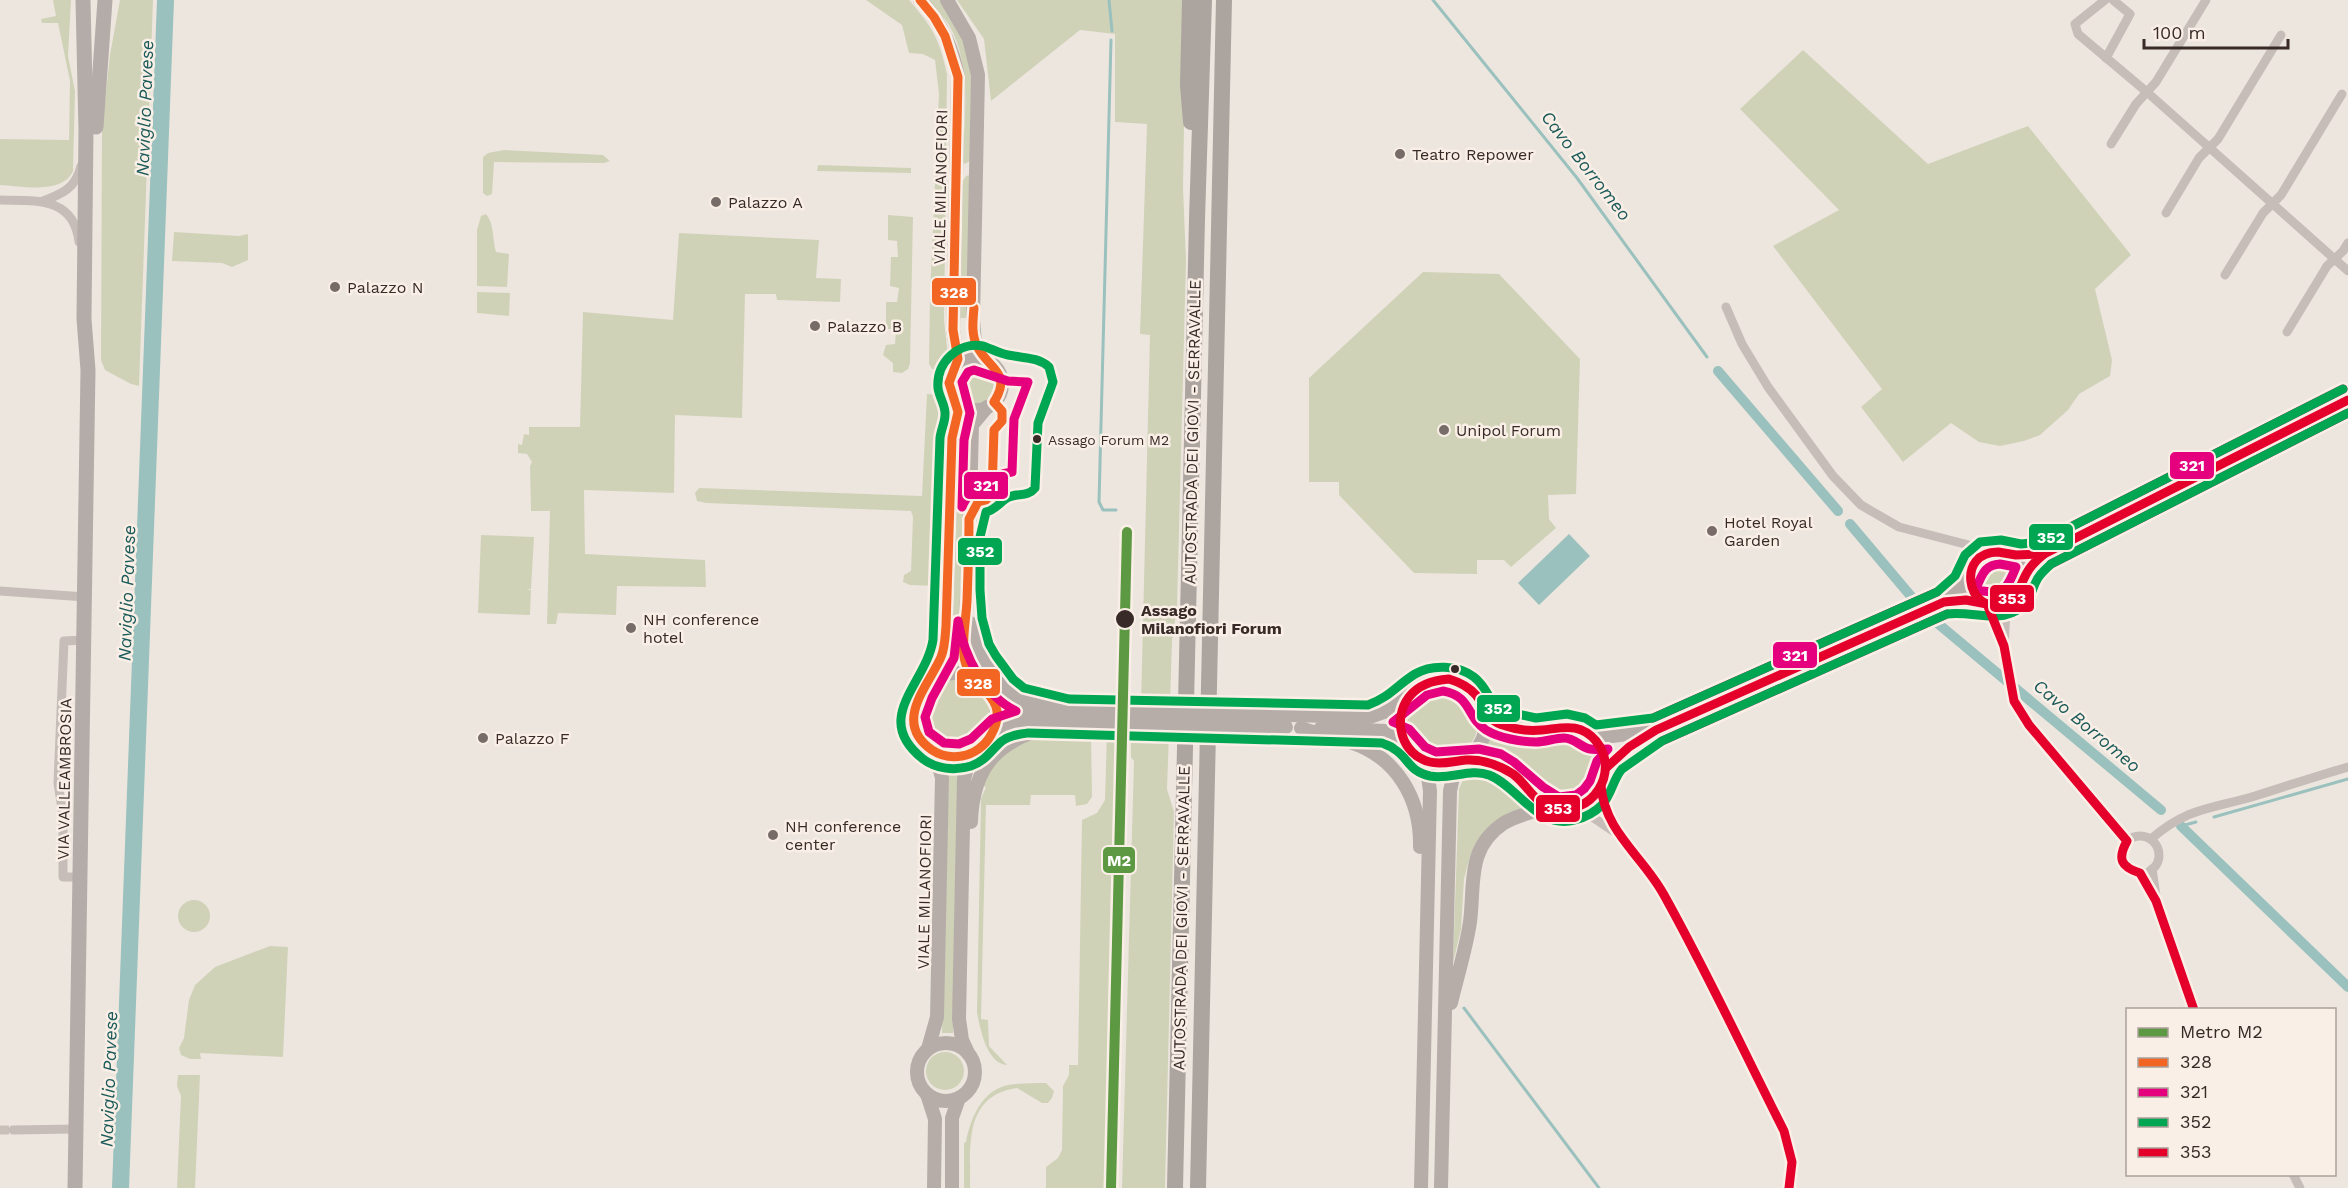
<svg xmlns="http://www.w3.org/2000/svg" width="2348" height="1188" viewBox="0 0 2348 1188" font-family="'Work Sans',sans-serif">
<rect width="100%" height="100%" fill="#ede6df"/>
<g fill="#d0d2b8">
<path d="M53,0H71L68,56L75,91L73,171C62,195 22,186 0,185V139L69,140L70,81L58,23H42L41,19L56,16Z"/>
<polygon points="120,0 153,0 139,386 131,384 105,370 101,360 102,130 110,55"/>
<path d="M866,0H909C933,28 939,38 947,74L944,320L948,356L943,371L932,369L929,364L930,295L939,94L935,60L923,54L909,53L902,25Z"/>
<path d="M928,0H941L965,43L972,75L973,159L965,164L962,162C965,117 972,66 949,25C943,16 935,8 928,0Z"/>
<polygon points="957,0 1186,0 1183,188 1186,260 1177,608 1172,640 1170,705 1141,705 1150,335 1140,334 1147,124 1115,122 1115,34 1080,30 991,101 984,39"/>
<polygon points="1803,50 1928,164 2028,126 2131,255 2095,289 2112,360 2110,376 2079,394 2068,410 2040,435 2024,441 2000,446 1979,442 1951,423 1903,462 1861,407 1882,389 1773,246 1839,210 1740,109"/>
<polygon points="504,150 603,155 610,161 604,163 494,162 492,194 487,196 483,193 483,157 488,153"/>
<polygon points="818,165 911,168 911,173 817,171"/>
<polygon points="970,175 968,318 960,318 962,182 966,176"/>
<path d="M486,214C495,225 492,239 496,252L509,254L507,287L477,286V230L481,216Z"/>
<polygon points="888,215 913,217 910,363 908,369 902,373 893,372 893,363 883,355 886,345 895,344 896,329 886,329 886,302 897,302 899,288 890,286 891,257 898,257 897,241 888,240"/>
<polygon points="174,232 239,236 248,234 248,260 232,267 222,263 172,261"/>
<polygon points="679,233 819,240 816,278 841,279 840,302 777,300 776,294 745,294 742,418 675,415 674,493 584,490 585,554 705,560 706,587 617,586 616,615 558,613 556,624 547,624 550,511 531,511 530,466 532,462 527,454 518,453 518,444 522,445 524,434 529,435 529,427 580,427 583,312 673,320"/>
<polygon points="1423,272 1499,274 1580,359 1576,494 1548,495 1549,519 1556,528 1511,567 1504,560 1477,560 1477,574 1414,573 1339,495 1339,482 1309,482 1309,378"/>
<polygon points="477,292 510,293 509,316 477,313"/>
<circle cx="975" cy="384" r="20"/>
<polygon points="927,394 941,395 943,399 938,586 910,585 903,582 904,575 911,571 913,517 911,511 706,503 697,501 695,493 699,488 922,496"/>
<polygon points="962,410 974,413 960,664 958,665 951,663 957,440"/>
<polygon points="481,535 534,537 531,589 526,589 531,590 530,615 478,613"/>
<circle cx="1996" cy="579" r="20"/>
<circle cx="955" cy="715" r="36"/>
<circle cx="1442" cy="722" r="36"/>
<path d="M1492,727C1505,732 1518,736 1532,737C1542,737 1550,733 1560,733C1577,732 1593,745 1596,762C1598,773 1594,784 1586,791C1574,803 1553,806 1540,794C1533,789 1529,779 1522,773C1509,763 1496,757 1480,755L1486,748Z"/>
<path d="M1021,729L1091,731L1092,797L1087,804L1076,806L1075,795H1031L1030,805H986L981,1019L988,1020L989,1046L1007,1065C987,1064 980,1029 977,1012L981,799L986,787L972,783C974,766 983,762 994,752C1004,743 1007,734 1021,729Z"/>
<polygon points="1107,732 1118,732 1118,757 1116,761 1105,1188 1046,1188 1046,1167 1058,1158 1062,1150 1063,1086 1069,1075 1069,1065 1078,1065 1082,820 1097,813 1105,800"/>
<polygon points="1131,732 1169,733 1167,789 1174,812 1165,1188 1122,1188 1134,761 1131,757"/>
<polygon points="949,768 959,768 953,1033 942,1033"/>
<polygon points="1476,772 1496,778 1501,777 1510,783 1529,806 1478,842 1470,856 1464,879 1461,929 1453,963 1459,789 1466,773"/>
<circle cx="194" cy="916" r="16"/>
<polygon points="270,946 288,947 283,1057 200,1053 201,1059 190,1059 181,1055 179,1048 184,1038 189,1000 195,985 215,967"/>
<circle cx="945" cy="1071" r="19"/>
<polygon points="178,1075 200,1075 195,1188 177,1188 181,1096 177,1086"/>
<path d="M1046,1083L1054,1091L1052,1098L1048,1103H1042L1017,1088C963,1096 971,1146 970,1188H964V1143L966,1142C970,1119 982,1090 1008,1085C1021,1083 1034,1083 1046,1083Z"/>
</g>
<g fill="#9ac1bd">
<polygon points="157,0 174,0 129,1188 112,1188"/>
<polygon points="1569,534 1590,556 1539,605 1518,583"/>
</g>
<g fill="none" stroke-linecap="round" stroke-linejoin="round">
<g stroke="#9ac1bd" stroke-width="3">
<polyline points="1109,0 1112,31"/>
<polyline points="1433,0 1577,178 1707,357"/>
<polyline points="1111,40 1099,502 1103,510 1116,510"/>
<polyline points="2214,817 2348,779"/>
<polyline points="2181,826 2196,822"/>
<polyline points="1464,1008 1599,1188"/>
</g>
<g stroke="#9ac1bd" stroke-width="10">
<polyline points="1718,371 1838,511"/>
<polyline points="1850,524 1915,601"/>
<polyline points="1936,622 2161,810"/>
<polyline points="2181,826 2348,987"/>
</g>
<polyline stroke="#c9c0ba" stroke-width="9" stroke-dasharray="9 4.5" stroke-linecap="butt" points="0,1130 13,1130"/>
<g stroke="#c6bdb8" stroke-width="9">
<polyline points="2105,0 2075,24 2078,34 2148,93 2348,271"/>
<polyline points="2106,58 2130,14 2113,0"/>
<polyline points="2111,144 2136,104 2156,82 2206,0"/>
<path d="M0,200C35,201 74,196 79,242"/>
<path d="M43,201C62,194 76,188 81,166"/>
<polyline points="2166,213 2199,158 2218,139 2281,35"/>
<polyline points="2225,275 2263,213 2281,195 2342,94"/>
<polyline points="1726,307 1742,344 1768,387 1833,476 1861,505 1899,527 1992,551"/>
<polyline points="2287,332 2327,266 2343,251 2348,243"/>
<polyline points="0,591 85,597"/>
<path d="M2007,603C2002,650 2002,685 2029,725L2127,841"/>
<polyline points="1987,604 2003,644"/>
<polyline points="1601,787 1602,798 1606,812 1618,835 1663,892 1784,1131 1792,1162 1789,1188"/>
<polyline points="1574,809 1585,812 1613,831"/>
<circle cx="2140" cy="855" r="19"/>
<path d="M2151,839C2188,807 2211,809 2255,796C2286,786 2317,776 2348,767"/>
<polyline points="2152,869 2156,896"/>
<polyline points="2140,873 2156,901 2194,1010"/>
<polyline points="80,877 63,877 63,815 58,783 64,641 84,640"/>
<polyline points="13,1130 75,1129"/>
<polyline points="2293,1174 2300,1188"/>
</g>
<g stroke="#b6ada9" stroke-width="14">
<path d="M920,0C941,22 953,48 958,77L953,330L958,359L955,368"/>
<polyline points="947,0 969,38 978,75 973,320 975,343 991,362"/>
<circle cx="976" cy="384" r="26"/>
<polyline points="2023,582 2028,570 2044,554 2348,400"/>
<path d="M1946,601C1953,595 1960,589 1965,581C1974,567 1976,552 1996,552C2030,551 2030,604 1996,605C1978,606 1969,591 1969,575"/>
<path d="M970,623C974,649 995,690 1021,699C1036,704 1052,702 1066,711"/>
<circle cx="955" cy="715" r="42"/>
<circle cx="1443" cy="722" r="43"/>
<polyline points="977,680 966,666 964,642 968,583 972,425 987,407"/>
<polyline points="925,687 942,654 946,626 952,438 958,412 955,400"/>
<polyline points="992,693 1001,704 1015,710 1086,711"/>
<polyline points="1287,715 1370,717 1390,710 1405,699"/>
<path d="M1301,728C1316,734 1334,736 1350,742C1397,757 1421,799 1420,847"/>
<polyline points="1321,728 1385,731 1404,740"/>
<polyline points="993,733 1021,721 1085,723"/>
<polyline points="1592,737 1604,737 1651,731"/>
<polyline points="922,740 939,767 942,778 937,1017 928,1049"/>
<polyline points="1420,759 1428,777 1430,791 1421,1188"/>
<path d="M1462,760C1483,760 1500,764 1517,778C1537,793 1541,815 1573,808C1583,806 1593,799 1599,791C1615,766 1600,732 1572,727C1561,725 1551,728 1540,730C1522,732 1499,726 1485,714"/>
<polyline points="1606,768 1629,747 1656,730 1944,602 1958,600 1983,602"/>
<path d="M971,822C973,759 1003,740 1058,723"/>
<path d="M1451,1003C1457,977 1466,949 1470,922C1475,884 1466,848 1504,823C1517,815 1533,813 1546,806"/>
<circle cx="946" cy="1072" r="29"/>
<polyline points="968,1053 962,1040 959,1019 964,779 970,758 983,746"/>
<polyline points="927,1094 935,1119 934,1188"/>
<polyline points="952,1188 952,1118 959,1098"/>
<polyline points="1441,1188 1450,791 1454,773 1462,760"/>
</g>
<g stroke="#b4aca8" stroke-width="15">
<polyline points="96,127 105,0"/>
<polyline points="75,1188 88,370 84,319 86,130 83,0"/>
</g>
<g stroke="#aca49e" stroke-width="16">
<polyline points="1190,0 1188,85 1191,122"/>
<polyline points="1175,1188 1197,219 1204,0"/>
<polyline points="1198,1188 1224,0"/>
</g>
<g stroke="#b6ada9" stroke-width="14">
<polyline points="1086,711 1287,715"/>
<polyline points="1085,723 1286,727"/>
</g>
<defs>
<g id="bus-1">
<path d="M920,0L934,17L945,36L958,77L953,330L958,359L949,383L958,412L952,438L946,626C945,637 945,648 941,657C928,687 892,722 932,750C941,756 951,758 962,756C974,754 985,746 991,735C1014,695 967,688 964,656C962,638 966,620 967,601C968,574 969,546 969,519L978,502L986,500L992,492L994,430L1002,421V411L994,402"/>
<path d="M974,308C973,320 971,334 977,346C988,369 1013,372 994,402"/>
</g>
<g id="bus-2">
<path d="M974,370L1008,381L1028,382L1014,419L1012,472C996,474 995,479 982,488C971,495 968,493 962,507L964,440L970,413L962,382L968,372Z"/>
<polyline points="2041,542 2343,389"/>
<path d="M2000,564L2016,567C2005,594 2003,594 1975,590C1982,577 1983,565 2000,564Z"/>
<polyline points="2051,564 2348,413"/>
<path d="M958,621C964,655 983,695 1016,711L992,719L971,739L959,744L944,743L929,732L925,717L932,698L954,658Z"/>
<path d="M1443,691C1472,696 1466,717 1486,730C1499,738 1521,742 1536,742C1545,742 1555,738 1564,738C1575,738 1580,747 1590,749C1595,750 1603,749 1608,749L1597,761L1590,781L1584,789L1576,795L1559,797L1543,787L1514,762L1501,754L1479,749L1436,752L1425,747L1409,729L1393,722L1427,695Z"/>
<polyline points="1653,718 1937,592"/>
<polyline points="1662,741 1947,614"/>
</g>
<path id="bus-3" d="M2343,389L2041,542L2021,544L2001,540L1980,542L1965,555L1955,576L1937,592L1653,718L1596,725L1585,718L1567,714L1536,718L1500,710C1489,702 1488,688 1474,677C1458,665 1432,664 1415,674C1397,685 1390,697 1368,705L1069,699L1024,688L1013,679L996,656L989,644L982,618L980,590V537L986,512C995,510 999,503 1007,498C1017,492 1027,498 1035,488L1038,423L1053,382L1049,367C1036,355 1017,359 1001,353C995,351 989,348 983,346C958,341 936,363 938,388C939,397 946,406 945,415C945,422 941,430 940,438L933,640C926,684 871,718 923,759C936,769 955,771 971,766C986,761 991,750 1002,741C1010,735 1020,734 1028,733L1382,743C1386,745 1391,746 1394,749C1409,758 1408,771 1430,776C1450,780 1470,768 1489,775C1519,787 1537,830 1575,820C1586,817 1594,813 1602,805C1612,794 1613,779 1622,769L1662,741L1947,614C1975,610 2008,628 2028,600C2032,593 2034,584 2038,578C2041,573 2047,568 2051,564L2348,413"/>
<g id="bus-4">
<path d="M1998,552L2016,555L2044,554C2038,559 2032,564 2028,571C2019,585 2019,600 2000,605C1967,612 1956,552 1998,552Z"/>
<polyline points="2044,554 2348,400"/>
<path d="M1449,679C1459,682 1469,687 1476,695C1488,710 1484,720 1506,726C1517,730 1530,731 1542,730C1563,728 1580,722 1596,741C1621,772 1592,817 1554,808C1534,804 1528,785 1513,774C1499,765 1482,759 1466,760C1454,761 1442,765 1430,762C1401,755 1392,719 1409,697C1419,684 1434,680 1449,679Z"/>
<path d="M1606,768L1629,747L1656,730L1944,602L1966,600L1987,604L2004,646L2014,701L2029,725L2127,841C2117,859 2121,867 2140,873L2156,901L2194,1010"/>
<path d="M1601,786C1605,833 1643,856 1664,895C1707,972 1744,1052 1784,1131L1792,1162L1789,1188"/>
</g>
</defs>
<use href="#bus-1" stroke="#faefe6" stroke-width="14"/>
<use href="#bus-2" stroke="#faefe6" stroke-width="14"/>
<use href="#bus-3" stroke="#faefe6" stroke-width="14"/>
<use href="#bus-4" stroke="#faefe6" stroke-width="14"/>
<use href="#bus-1" stroke="#f26522" stroke-width="9"/>
<use href="#bus-2" stroke="#e5007d" stroke-width="9"/>
<use href="#bus-3" stroke="#00a651" stroke-width="9"/>
<use href="#bus-4" stroke="#e4002b" stroke-width="9"/>
<defs>
<polyline id="metro-1" points="1111,1188 1127,532"/>
</defs>
<use href="#metro-1" stroke="#faefe6" stroke-width="15"/>
<use href="#metro-1" stroke="#5d9842" stroke-width="10"/>
</g>
<g fill="#776c67" stroke="#faefe6" stroke-width="2">
<circle cx="1400" cy="154" r="6"/>
<circle cx="716" cy="202" r="6"/>
<circle cx="335" cy="287" r="6"/>
<circle cx="815" cy="326" r="6"/>
<circle cx="1444" cy="430" r="6"/>
<circle cx="1712" cy="531" r="6"/>
<circle cx="631" cy="628" r="6"/>
<circle cx="483" cy="738" r="6"/>
<circle cx="773" cy="835" r="6"/>
</g>
<g fill="#372a27" stroke="#faefe6" stroke-width="2">
<circle cx="1037" cy="439" r="5"/>
<circle cx="1125" cy="619" r="10"/>
<circle cx="1455" cy="669" r="5"/>
</g>
<g text-anchor="middle" stroke-width="5" stroke-linejoin="round" paint-order="stroke">
<g font-size="14" fill="#372a27" stroke="#faefe6" text-anchor="start">
<text x="1048" y="445">Assago Forum M2</text>
</g>
<g font-size="16" fill="#372a27" stroke="#faefe6" text-anchor="start">
<text x="1412" y="160">Teatro Repower</text>
<text x="728" y="208">Palazzo A</text>
<text x="347" y="293">Palazzo N</text>
<text x="827" y="332">Palazzo B</text>
<text x="1456" y="436">Unipol Forum</text>
<text x="1724" y="528">Hotel Royal<tspan x="1724" dy="18">Garden</tspan></text>
<text x="643" y="625">NH conference<tspan x="643" dy="18">hotel</tspan></text>
<text x="495" y="744">Palazzo F</text>
<text x="785" y="832">NH conference<tspan x="785" dy="18">center</tspan></text>
</g>
<g font-size="16" fill="#372a27" stroke="#faefe6">
<text transform="translate(940 187) rotate(-89)" y="6">VIALE MILANOFIORI</text>
<text transform="translate(1192 432) rotate(-89)" y="6">AUTOSTRADA DEI GIOVI - SERRAVALLE</text>
<text transform="translate(64 779) rotate(-89)" y="6">VIA VALLEAMBROSIA</text>
<text transform="translate(924 892) rotate(-89)" y="6">VIALE MILANOFIORI</text>
<text transform="translate(1181 918) rotate(-89)" y="6">AUTOSTRADA DEI GIOVI - SERRAVALLE</text>
</g>
<g font-size="16" font-weight="bold" fill="#372a27" stroke="#faefe6" text-anchor="start">
<text x="1141" y="616">Assago<tspan x="1141" dy="18">Milanofiori Forum</tspan></text>
</g>
<g font-size="18" font-style="italic" fill="#1a5a59" stroke="#faefe6">
<text transform="translate(145 108) rotate(-88)" y="6">Naviglio Pavese</text>
<text transform="translate(1586 166) rotate(52)" y="6">Cavo Borromeo</text>
<text transform="translate(127 593) rotate(-88)" y="6">Naviglio Pavese</text>
<text transform="translate(2087 726) rotate(40)" y="6">Cavo Borromeo</text>
<text transform="translate(109 1079) rotate(-88)" y="6">Naviglio Pavese</text>
</g>
</g>
<g stroke="#faefe6" stroke-width="2">
<rect x="931" y="277" width="46" height="29" rx="6" fill="#f26522"/>
<rect x="2169" y="451" width="46" height="29" rx="6" fill="#e5007d"/>
<rect x="963" y="471" width="46" height="29" rx="6" fill="#e5007d"/>
<rect x="2028" y="523" width="46" height="28" rx="6" fill="#00a651"/>
<rect x="957" y="537" width="46" height="29" rx="6" fill="#00a651"/>
<rect x="1989" y="584" width="46" height="29" rx="6" fill="#e4002b"/>
<rect x="1772" y="641" width="46" height="28" rx="6" fill="#e5007d"/>
<rect x="956" y="668" width="45" height="29" rx="6" fill="#f26522"/>
<rect x="1476" y="694" width="45" height="29" rx="6" fill="#00a651"/>
<rect x="1535" y="794" width="46" height="29" rx="6" fill="#e4002b"/>
<rect x="1102" y="846" width="34" height="28" rx="6" fill="#5d9842"/>
</g>
<g font-size="16" text-anchor="middle" font-weight="bold" fill="#fff">
<text x="954" y="298">328</text>
<text x="2192" y="471">321</text>
<text x="986" y="491">321</text>
<text x="2051" y="543">352</text>
<text x="980" y="557">352</text>
<text x="2012" y="604">353</text>
<text x="1795" y="661">321</text>
<text x="978" y="689">328</text>
<text x="1498" y="714">352</text>
<text x="1558" y="814">353</text>
<text x="1119" y="866">M2</text>
</g>
<rect x="2126" y="1008" width="210" height="168" fill="#faefe6" stroke="#aca09a" stroke-width="1.5"/>
<rect x="2138" y="1028" width="30" height="9" fill="#5d9842" stroke="#aca09a" stroke-width="1.5"/>
<text x="2180" y="1038" font-size="18" fill="#372a27">Metro M2</text>
<rect x="2138" y="1058" width="30" height="9" fill="#f26522" stroke="#aca09a" stroke-width="1.5"/>
<text x="2180" y="1068" font-size="18" fill="#372a27">328</text>
<rect x="2138" y="1088" width="30" height="9" fill="#e5007d" stroke="#aca09a" stroke-width="1.5"/>
<text x="2180" y="1098" font-size="18" fill="#372a27">321</text>
<rect x="2138" y="1118" width="30" height="9" fill="#00a651" stroke="#aca09a" stroke-width="1.5"/>
<text x="2180" y="1128" font-size="18" fill="#372a27">352</text>
<rect x="2138" y="1148" width="30" height="9" fill="#e4002b" stroke="#aca09a" stroke-width="1.5"/>
<text x="2180" y="1158" font-size="18" fill="#372a27">353</text>
<path d="M2144 39v9h144v-9" fill="none" stroke="#372a27" stroke-width="3"/>
<text x="2153" y="39" font-size="18" fill="#372a27" stroke="#faefe6" stroke-width="4.5" paint-order="stroke">100 m</text>
</svg>
